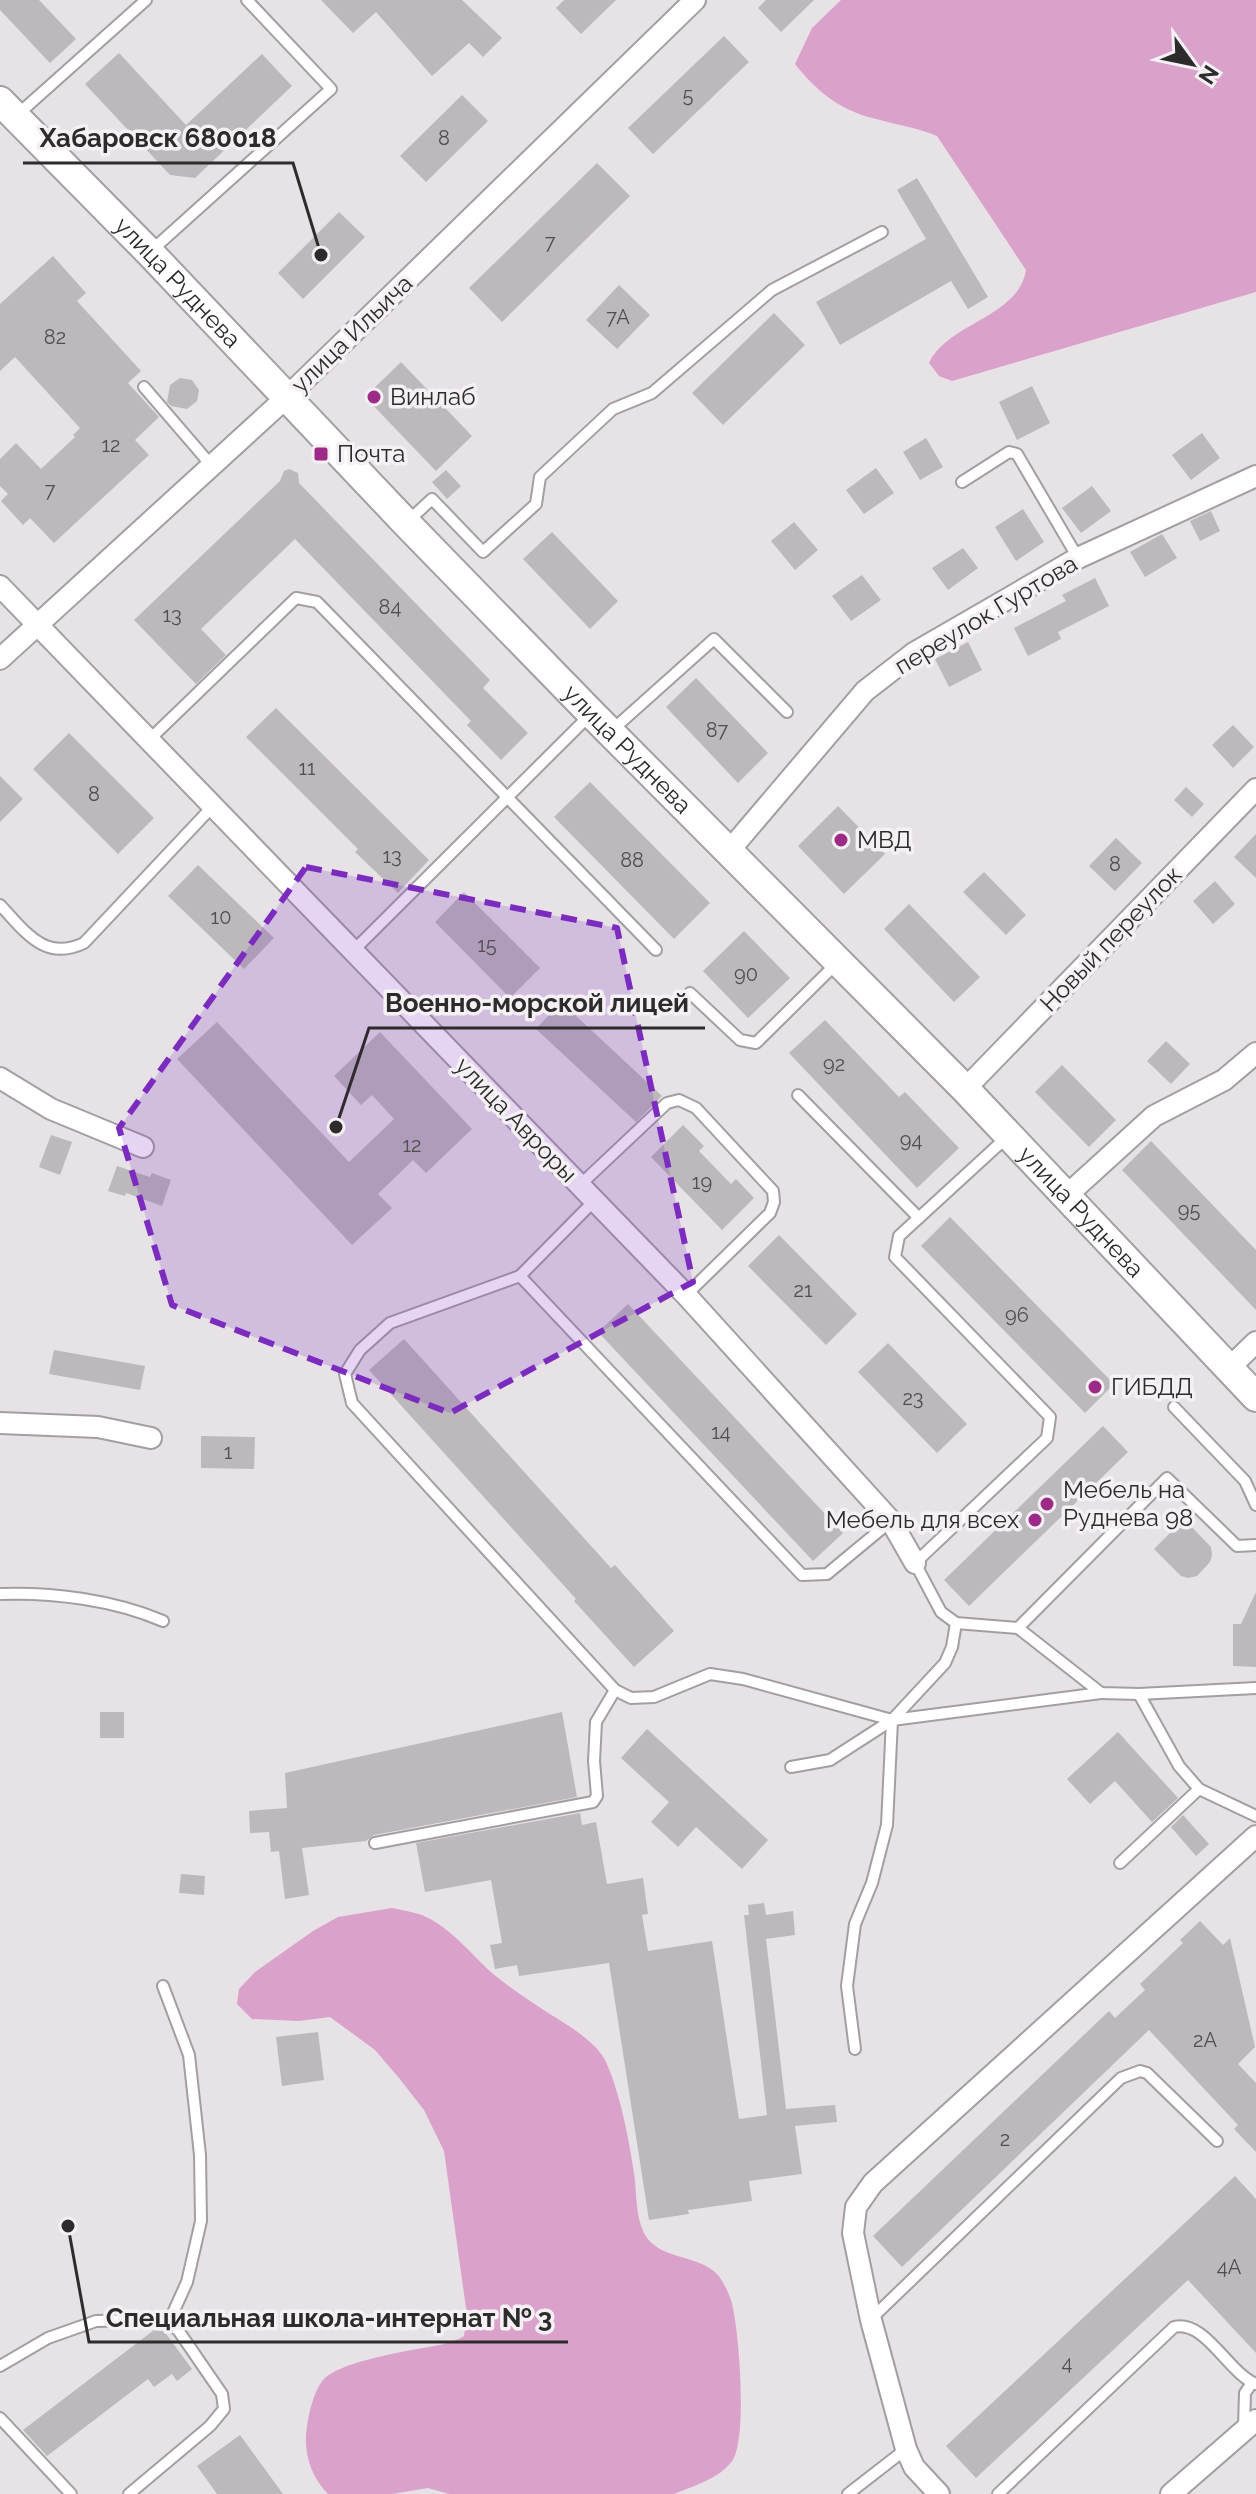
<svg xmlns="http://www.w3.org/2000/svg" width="1256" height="2494" viewBox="0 0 1256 2494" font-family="Raleway,sans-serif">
<rect width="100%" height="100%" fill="#e7e2e6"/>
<g fill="#daa2ca">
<path d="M841,0H1256V292L952,381L939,376L929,363C947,323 1019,317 1026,270L937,136C916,127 897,125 876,119C841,111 816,91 795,64L812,28Z"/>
<path d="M392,1908C402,1910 413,1912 422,1915C450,1927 470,1953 492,1973C505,1984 521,1995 536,2005C556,2019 595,2038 606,2062C620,2093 629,2139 634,2173C637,2193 635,2215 644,2233C658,2260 696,2254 716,2273C722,2279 728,2291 731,2300C739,2326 748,2440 732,2461C719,2479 693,2486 674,2494H449L428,2488L392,2494H328C310,2475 303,2452 307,2426C309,2412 314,2391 323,2380C337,2363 400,2352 423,2348C438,2345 451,2344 464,2336L467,2315L444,2151L424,2110L399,2078L375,2050L330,2017L299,2021L252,2019L237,2004L239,1989L255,1972L313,1931L338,1917Z"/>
</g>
<g fill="#bcb8bb">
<polygon points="0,0 39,0 76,39 50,63 0,10"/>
<polygon points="321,0 462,0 502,38 483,57 469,43 432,76 376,12 353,33"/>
<polygon points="564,0 616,0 581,34 556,8"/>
<polygon points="766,0 814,0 781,32 758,8"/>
<polygon points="724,36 749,62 653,154 628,128"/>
<polygon points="119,53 186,125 262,54 292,86 195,178 170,175 85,84"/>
<polygon points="462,95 488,121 426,182 400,156"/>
<polygon points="597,163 630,196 502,322 469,288"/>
<polygon points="917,178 988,297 968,309 951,281 840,345 816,302 926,239 897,190"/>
<polygon points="339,212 365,237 303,299 278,273"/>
<polygon points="53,256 86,293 77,301 141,371 128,383 159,417 135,440 149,455 54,543 30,518 23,525 1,501 8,494 0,486 0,459 16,443 41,469 75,437 73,435 80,428 15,357 0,371 0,304"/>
<polygon points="619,285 650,315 617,349 586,320"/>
<polygon points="774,313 805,345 723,425 692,393"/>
<polygon points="401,362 472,436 436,471 365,397"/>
<polygon points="180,378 192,380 199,390 197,401 187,409 171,406 167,402 170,385"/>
<polygon points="1032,386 1050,423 1017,440 999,402"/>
<polygon points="1202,433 1220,458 1191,480 1172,455"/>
<polygon points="926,438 943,467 920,480 903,452"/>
<polygon points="876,468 894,493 864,514 846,490"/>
<polygon points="289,469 298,473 299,483 490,680 483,688 528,733 501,760 467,725 471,721 295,539 201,629 226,655 196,684 134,620 280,481 284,471"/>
<polygon points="446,470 461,486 447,499 432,482"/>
<polygon points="1092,486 1111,511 1081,533 1062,508"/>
<polygon points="1023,509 1044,542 1016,561 995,527"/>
<polygon points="1211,511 1220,531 1200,541 1190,521"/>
<polygon points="794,522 818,550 795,570 771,541"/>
<polygon points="552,532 618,601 590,629 523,559"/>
<polygon points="1162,534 1177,558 1145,577 1130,552"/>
<polygon points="963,548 978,568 948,590 932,568"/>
<polygon points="862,575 881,600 851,621 832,596"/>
<polygon points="1095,578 1109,606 1058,632 1061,639 1028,656 1014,628 1066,601 1062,595"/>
<polygon points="968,642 982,670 949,687 935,659"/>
<polygon points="696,678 768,753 738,783 666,707"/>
<polygon points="276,708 429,860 398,893 355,852 358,849 246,737"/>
<polygon points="1233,725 1254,747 1233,768 1212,745"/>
<polygon points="69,733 154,818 118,854 33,769"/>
<polygon points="0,776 23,799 0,822"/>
<polygon points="590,782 710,903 674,939 554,817"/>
<polygon points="1186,787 1204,804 1192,817 1174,800"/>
<polygon points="838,806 885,854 844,894 798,846"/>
<polygon points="1256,834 1256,878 1234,857"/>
<polygon points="1116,838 1142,863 1115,891 1089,866"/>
<polygon points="198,865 274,938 244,969 168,896"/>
<polygon points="984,872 1026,915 1006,935 963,892"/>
<polygon points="1215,881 1235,904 1213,924 1193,901"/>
<polygon points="464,892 540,968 510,998 435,922"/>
<polygon points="909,904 980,977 954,1002 884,929"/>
<polygon points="744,931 790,978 748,1018 703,971"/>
<polygon points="561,1002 662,1096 636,1122 536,1029"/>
<polygon points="825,1020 899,1097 905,1092 959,1148 917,1188 789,1053"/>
<polygon points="217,1022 349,1162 394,1119 372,1095 361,1105 334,1076 380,1032 472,1129 426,1173 413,1160 378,1194 392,1208 352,1245 177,1059"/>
<polygon points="1166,1041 1190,1064 1171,1084 1147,1061"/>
<polygon points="1062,1065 1116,1120 1089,1147 1035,1092"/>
<polygon points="683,1125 704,1146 699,1151 731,1184 736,1179 754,1198 722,1230 651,1157"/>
<polygon points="51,1135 72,1142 60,1175 39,1167"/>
<polygon points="1151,1141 1256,1250 1256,1310 1122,1170"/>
<polygon points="117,1166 150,1177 152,1173 171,1180 162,1206 126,1193 125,1196 108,1191"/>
<polygon points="950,1217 1114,1384 1085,1413 921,1246"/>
<polygon points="779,1235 857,1314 826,1345 748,1266"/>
<polygon points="628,1304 843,1533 813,1561 598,1332"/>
<polygon points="404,1339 611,1568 615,1565 674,1631 634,1667 574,1601 576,1599 369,1370"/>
<polygon points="888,1343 967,1424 937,1453 858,1372"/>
<polygon points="54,1350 145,1366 140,1390 49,1374"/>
<polygon points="1103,1426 1128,1452 969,1606 944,1580"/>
<polygon points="201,1436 255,1437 254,1469 201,1468"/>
<polygon points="1184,1519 1211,1547 1212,1555 1210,1562 1197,1576 1188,1578 1181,1576 1154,1549"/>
<polygon points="1256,1592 1256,1667 1233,1666 1233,1624 1241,1624"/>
<rect x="100" y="1712" width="24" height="26"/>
<polygon points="562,1712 577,1797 374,1835 366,1841 302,1848 309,1895 285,1899 279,1851 271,1852 269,1832 250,1833 249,1811 287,1808 285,1773"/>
<polygon points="647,1729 768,1840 742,1869 696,1827 678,1847 651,1822 669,1802 621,1758"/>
<polygon points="1118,1732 1178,1798 1152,1822 1115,1781 1090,1804 1067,1779"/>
<polygon points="580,1813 582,1825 596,1822 607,1884 643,1878 648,1914 642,1915 648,1951 712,1941 739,2119 767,2115 744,1915 749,1915 748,1905 764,1903 766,1915 793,1911 795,1935 766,1939 786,2109 835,2105 837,2122 795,2126 802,2174 749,2181 752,2201 688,2210 689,2214 649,2220 609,1963 519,1976 517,1965 495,1969 490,1945 502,1943 491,1880 425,1892 416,1843"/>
<polygon points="1183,1815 1209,1844 1196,1856 1171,1827"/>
<polygon points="181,1874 205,1876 204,1895 179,1893"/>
<polygon points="1200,1921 1223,1945 1230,1938 1255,2047 1238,2064 1256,2083 1256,2152 1234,2129 1238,2125 1149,2030 902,2267 873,2236 1109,2011 1115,2018 1145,1990 1140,1984 1183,1943 1180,1940"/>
<polygon points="318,2032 324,2080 282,2086 276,2037"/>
<polygon points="1235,2176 1256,2199 1256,2353 1188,2280 976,2478 946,2446"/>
<polygon points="154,2330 164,2331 192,2369 177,2381 172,2374 154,2387 148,2379 47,2456 23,2430"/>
<polygon points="240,2435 283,2494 217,2494 197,2466"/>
</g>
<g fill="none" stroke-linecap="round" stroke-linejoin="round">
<defs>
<g id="lane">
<polyline points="16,116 146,0"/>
<polyline points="151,251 331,89 247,0"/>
<polyline points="144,387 211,465"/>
<polyline points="962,482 1009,452 1017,454 1078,558"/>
<polyline points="407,522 432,499 483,552 536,504 540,477 613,409 652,393 772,290 882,232"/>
<polyline points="610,732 714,639 787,712"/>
<polyline points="150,739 296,598 317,602 656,950"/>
<path d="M0,905C25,931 44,962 84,943L213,806"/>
<polyline points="353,951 590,715"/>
<polyline points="690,993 740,1040 756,1043 837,963"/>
<polyline points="798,1095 919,1218"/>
<polyline points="1007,1137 899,1236 895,1257 1050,1417 1047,1438 915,1563 941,1612 956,1623 1018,1628 1101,1693 1139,1694 1256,1688"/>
<polyline points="580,1185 667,1103 679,1100 696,1108 773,1191 774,1202 770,1213 686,1295"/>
<polyline points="594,1201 520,1276 802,1575 827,1574 891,1521"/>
<polyline points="520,1276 390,1323 360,1350 345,1374 352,1403 615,1690 631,1698 654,1697 710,1674 743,1679 892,1720 1101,1693"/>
<polyline points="1174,1407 1245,1481 1256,1505"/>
<path d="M0,1594C53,1592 114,1600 163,1621"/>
<polyline points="1018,1628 1167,1478 1237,1546 1256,1545"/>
<polyline points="1139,1694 1179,1766 1199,1789 1256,1816"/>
<polyline points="791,1767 830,1760 892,1720 945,1663 952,1647 956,1623"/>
<polyline points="375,1843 593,1802 597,1796 594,1761 596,1722 615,1690"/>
<polyline points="1120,1863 1199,1789"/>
<polyline points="163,1986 189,2055 200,2155 201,2221 187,2282 168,2324"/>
<polyline points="855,2049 847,1986 855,1924 872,1883 887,1825 892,1720"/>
<polyline points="872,2318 1121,2078 1140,2071 1147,2073 1217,2141"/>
<polyline points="0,2366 48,2338 96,2321 147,2320 168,2324 178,2330 222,2394 224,2409 210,2426 129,2494"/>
<polyline points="0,2418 71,2494"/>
<polyline points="1244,2427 1245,2393 1252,2383"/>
<polyline points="848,2494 906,2449"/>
<path d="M998,2494L1174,2327C1205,2319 1229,2374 1256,2384"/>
</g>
<g id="street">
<polyline points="0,586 686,1295 891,1521 915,1563"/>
<polyline points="0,659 288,396 695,0"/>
<polyline points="729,851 865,691 914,653 1078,558 1256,476"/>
<polyline points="0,1078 51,1109 143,1147"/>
<polyline points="965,1089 1256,789"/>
<polyline points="1066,1196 1154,1116 1224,1080 1256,1053"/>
<polyline points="1229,1368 1256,1342"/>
<polyline points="0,1423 98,1427 151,1438"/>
<polyline points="939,2494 914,2467 906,2449 871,2320 853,2233 856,2207 873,2183 1256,1836"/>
<polyline points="1171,2494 1256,2420"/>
</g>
<g id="secondary">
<path id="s1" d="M0,101L150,253L406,523L591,713L965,1089L1256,1397"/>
</g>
</defs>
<use href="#lane" stroke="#a39ea2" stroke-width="14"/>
<use href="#street" stroke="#a39ea2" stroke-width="24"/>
<use href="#secondary" stroke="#a39ea2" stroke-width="32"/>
<use href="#lane" stroke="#fff" stroke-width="10"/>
<use href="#street" stroke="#fff" stroke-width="20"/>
<use href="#secondary" stroke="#fff" stroke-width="28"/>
</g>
<path fill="#7b2cbf" fill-opacity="0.2" stroke="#7b2cbf" stroke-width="6" stroke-dasharray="16 10" stroke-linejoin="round" d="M306,867L617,928L693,1282L450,1413L172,1305L119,1128Z"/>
<g fill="#9d2a86" stroke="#f5f0f3" stroke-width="3">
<circle cx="374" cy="397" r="8"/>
<rect x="313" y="446" width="16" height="16" rx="4"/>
<circle cx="841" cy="840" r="8"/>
<circle cx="1095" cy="1387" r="8"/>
<circle cx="1047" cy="1504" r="8"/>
<circle cx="1035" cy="1520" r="8"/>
</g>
<g text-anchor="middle" stroke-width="7" stroke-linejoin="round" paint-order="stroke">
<g font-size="20" fill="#514e50">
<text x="688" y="102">5</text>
<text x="444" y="145">8</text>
<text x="550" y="249">7</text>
<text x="618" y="324">7А</text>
<text x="55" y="344">82</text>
<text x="111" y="452">12</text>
<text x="50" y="497">7</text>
<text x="390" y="614">84</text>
<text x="172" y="622">13</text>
<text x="717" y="737">87</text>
<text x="307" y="775">11</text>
<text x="94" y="801">8</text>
<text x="392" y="863">13</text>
<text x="632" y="867">88</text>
<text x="1115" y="871">8</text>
<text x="221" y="924">10</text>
<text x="487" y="952">15</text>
<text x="746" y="981">90</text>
<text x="834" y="1071">92</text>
<text x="911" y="1147">94</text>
<text x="412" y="1152">12</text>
<text x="702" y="1189">19</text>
<text x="1189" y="1217">95</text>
<text x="803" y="1297">21</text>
<text x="1017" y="1322">96</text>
<text x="913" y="1405">23</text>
<text x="721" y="1439">14</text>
<text x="228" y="1459">1</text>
<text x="1205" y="2047">2А</text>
<text x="1005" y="2146">2</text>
<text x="1229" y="2274">4А</text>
<text x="1067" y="2370">4</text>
</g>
<g font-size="24" fill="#2d2b2c" stroke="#f5f0f3">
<text dy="8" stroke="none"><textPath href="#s1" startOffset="254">улица Руднева</textPath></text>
<text transform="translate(352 334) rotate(-44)" y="8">улица Ильича</text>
<text transform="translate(986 615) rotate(-31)" y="8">переулок Гуртова</text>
<text dy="8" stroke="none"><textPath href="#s1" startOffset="902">улица Руднева</textPath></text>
<text transform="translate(1111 939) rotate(-46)" y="8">Новый переулок</text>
<text transform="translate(516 1120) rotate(46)" y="8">улица Авроры</text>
<text dy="8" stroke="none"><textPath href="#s1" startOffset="1550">улица Руднева</textPath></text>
</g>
<g font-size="24" fill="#2d2b2c" stroke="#f5f0f3" text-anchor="start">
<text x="390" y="405">Винлаб</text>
<text x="337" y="462">Почта</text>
<text x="857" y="848">МВД</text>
<text x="1111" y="1395">ГИБДД</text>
<text x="1063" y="1498">Мебель на<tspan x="1063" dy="28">Руднева 98</tspan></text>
<text x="1019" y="1528" text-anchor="end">Мебель для всех</text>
</g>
</g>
<path fill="none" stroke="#2d2b2c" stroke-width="3" d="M321 255L293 163H23M336 1127L369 1028H705M68 2226L89 2342H568"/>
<g fill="#2d2b2c" stroke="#f5f0f3" stroke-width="3">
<circle cx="321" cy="255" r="8"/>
<circle cx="336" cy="1127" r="8"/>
<circle cx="68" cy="2226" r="8"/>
</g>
<g font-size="26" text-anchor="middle" font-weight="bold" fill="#2d2b2c" stroke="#f5f0f3" stroke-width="7" stroke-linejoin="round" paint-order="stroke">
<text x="158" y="147">Хабаровск 680018</text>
<text x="537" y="1012">Военно-морской лицей</text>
<text x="329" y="2327">Специальная школа-интернат № 3</text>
</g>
<g transform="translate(1192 64) rotate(123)" stroke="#f5f0f3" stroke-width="6" paint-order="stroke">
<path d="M0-6L14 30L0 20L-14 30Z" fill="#2d2b2c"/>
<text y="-12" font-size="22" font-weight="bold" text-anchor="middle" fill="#2d2b2c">N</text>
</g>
</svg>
